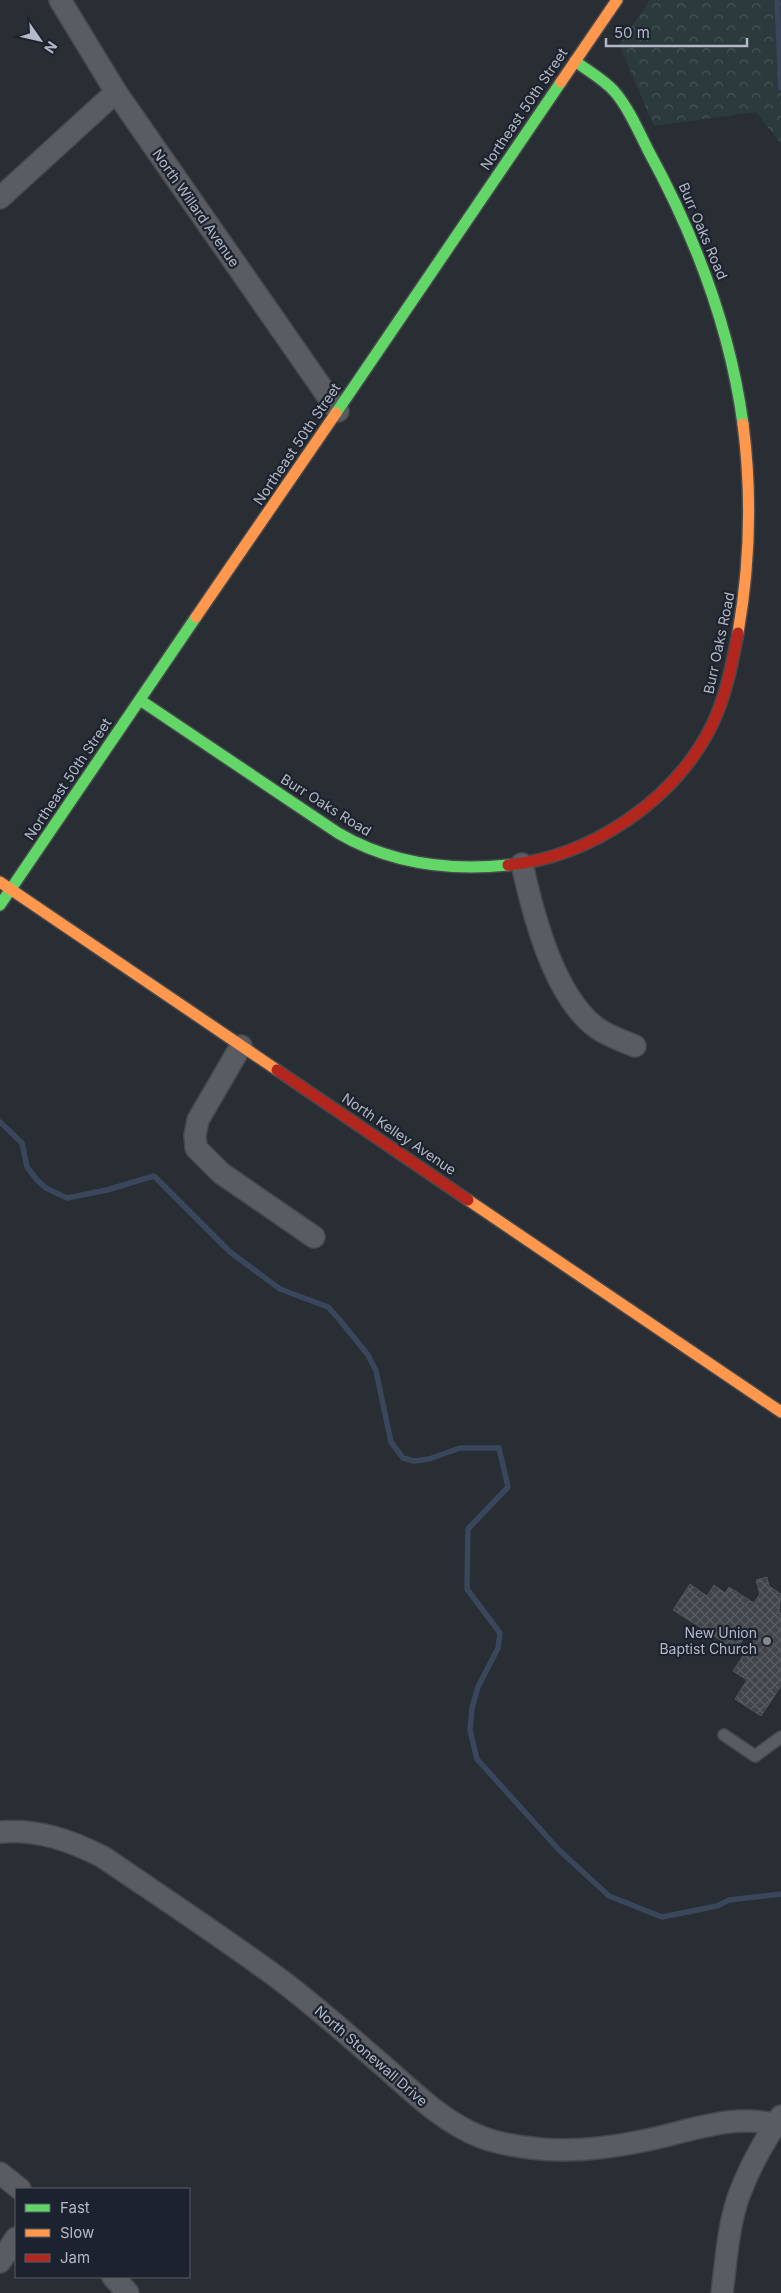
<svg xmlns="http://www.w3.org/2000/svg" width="781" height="2293" viewBox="0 0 781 2293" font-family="Inter,sans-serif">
<defs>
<pattern id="forest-crowns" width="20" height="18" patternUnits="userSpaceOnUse" patternTransform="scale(1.25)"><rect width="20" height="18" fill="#2b3a3c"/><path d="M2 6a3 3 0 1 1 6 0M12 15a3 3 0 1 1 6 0" fill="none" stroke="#475457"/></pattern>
<pattern id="building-cross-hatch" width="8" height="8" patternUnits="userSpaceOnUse" patternTransform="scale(1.25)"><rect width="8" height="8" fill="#41454b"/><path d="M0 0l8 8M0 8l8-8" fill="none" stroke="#5a5e63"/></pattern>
</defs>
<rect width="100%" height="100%" fill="#292d34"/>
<polygon fill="url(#forest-crowns)" points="650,0 781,0 781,144 756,112 654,126 619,45"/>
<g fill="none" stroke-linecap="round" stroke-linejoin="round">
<g stroke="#3a465c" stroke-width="5.5">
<polyline points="777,0 781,88"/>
<polyline points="0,1122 22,1143 27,1167 37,1180 46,1188 67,1198 107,1190 154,1176 230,1252 280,1289 328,1307 339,1319 368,1355 376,1371 391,1442 403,1458 414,1461 429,1459 460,1448 499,1448 508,1487 468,1529 467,1589 500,1633 498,1648 478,1687 472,1708 470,1730 477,1759 559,1850 609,1896 662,1917 717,1906 729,1900 781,1894"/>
</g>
</g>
<polygon fill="url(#building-cross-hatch)" stroke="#51555b" points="767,1577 769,1586 781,1594 779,1612 781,1614 781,1686 761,1716 735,1699 747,1680 733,1671 759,1632 751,1627 736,1650 673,1610 690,1584 707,1596 714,1585 725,1593 729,1587 754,1603 760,1594 756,1580"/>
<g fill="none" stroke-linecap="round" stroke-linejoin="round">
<defs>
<polyline id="lane" points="724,1735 755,1756 781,1737"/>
<g id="street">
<polyline points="60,0 116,92 338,411"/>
<polyline points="0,198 116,92"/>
<path d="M522,864C533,914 554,997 597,1028C608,1036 623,1041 635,1046"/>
<polyline points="241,1046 198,1120 195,1135 196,1148 221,1173 314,1237"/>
<path d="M0,1832C37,1829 70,1840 103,1857C163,1898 224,1938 282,1981C319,2009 352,2039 387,2069C416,2095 445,2123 481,2137C497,2143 514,2146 531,2148C569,2153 610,2148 647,2140C692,2131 733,2112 781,2126"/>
<polyline points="0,2173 20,2189"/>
<polyline points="0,2262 16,2238"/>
<polyline points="113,2277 128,2293"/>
<path d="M722,2293C726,2262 728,2228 738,2198C748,2170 764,2141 781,2116"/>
</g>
<g id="fast">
<path d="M575,61C588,71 603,79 614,91C628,107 638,130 648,150C694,234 730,328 743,424"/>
<polyline points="336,413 561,82"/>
<path d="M140,700L338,833C389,863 449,871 508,865"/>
<polyline points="0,905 196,617"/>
</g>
<g id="slow">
<polyline points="561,82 617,0"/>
<polyline points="196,617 336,413"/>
<path d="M738,633C750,564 752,494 743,424"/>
<polyline points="0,882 277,1070"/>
<polyline points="468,1200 781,1412"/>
</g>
<g id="jam">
<path d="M508,865C591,857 675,800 712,725C726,696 732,664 738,633"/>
<polyline points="277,1070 468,1200"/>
</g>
</defs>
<use href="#lane" stroke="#45484d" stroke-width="14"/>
<use href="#street" stroke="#45484d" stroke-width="24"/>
<use href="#fast" stroke="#45484d" stroke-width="14"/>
<use href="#slow" stroke="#45484d" stroke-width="14"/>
<use href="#jam" stroke="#45484d" stroke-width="14"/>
<use href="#lane" stroke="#595c62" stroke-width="11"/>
<use href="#street" stroke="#595c62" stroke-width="21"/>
<use href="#fast" stroke="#63d668" stroke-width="11"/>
<use href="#slow" stroke="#ff974d" stroke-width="11"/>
<use href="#jam" stroke="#b3261e" stroke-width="11"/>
</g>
<circle fill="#838892" stroke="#1d232e" stroke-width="2" cx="767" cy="1641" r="5"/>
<g text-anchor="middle" stroke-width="4.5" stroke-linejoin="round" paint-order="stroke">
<g font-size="14" fill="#b3b9c5" stroke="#1d232e">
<text transform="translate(524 109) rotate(-56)" y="5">Northeast 50th Street</text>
<text transform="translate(196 208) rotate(55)" y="5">North Willard Avenue</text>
<text transform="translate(703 231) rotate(67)" y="5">Burr Oaks Road</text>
<text transform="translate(297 444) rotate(-56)" y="5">Northeast 50th Street</text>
<text transform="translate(719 643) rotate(-78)" y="5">Burr Oaks Road</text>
<text transform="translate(68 779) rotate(-56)" y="5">Northeast 50th Street</text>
<text transform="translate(326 805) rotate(32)" y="5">Burr Oaks Road</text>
<text transform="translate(399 1134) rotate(34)" y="5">North Kelley Avenue</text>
<text transform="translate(371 2056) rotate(41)" y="5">North Stonewall Drive</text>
</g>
<g font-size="14" fill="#b3b9c5" stroke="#1d232e" text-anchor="end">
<text x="757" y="1638">New Union<tspan x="757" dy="16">Baptist Church</tspan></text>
</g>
</g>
<rect x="15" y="2188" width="175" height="90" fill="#1d232e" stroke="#595f6a"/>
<rect x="25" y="2204" width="25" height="8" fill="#63d668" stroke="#595f6a"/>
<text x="60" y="2213" font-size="15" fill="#b3b9c5">Fast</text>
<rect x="25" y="2229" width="25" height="8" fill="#ff974d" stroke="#595f6a"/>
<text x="60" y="2238" font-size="15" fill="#b3b9c5">Slow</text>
<rect x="25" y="2254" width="25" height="8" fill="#b3261e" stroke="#595f6a"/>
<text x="60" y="2263" font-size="15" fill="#b3b9c5">Jam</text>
<g transform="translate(40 40) rotate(124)" stroke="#1d232e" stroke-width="4" paint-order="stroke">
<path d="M0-4L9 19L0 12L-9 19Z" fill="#b3b9c5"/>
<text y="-8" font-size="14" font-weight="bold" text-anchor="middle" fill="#b3b9c5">N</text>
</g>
<path d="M606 38v8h141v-8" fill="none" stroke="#b3b9c5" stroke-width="2.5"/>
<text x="614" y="38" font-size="15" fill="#b3b9c5" stroke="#1d232e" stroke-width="4" paint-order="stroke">50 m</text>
</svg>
